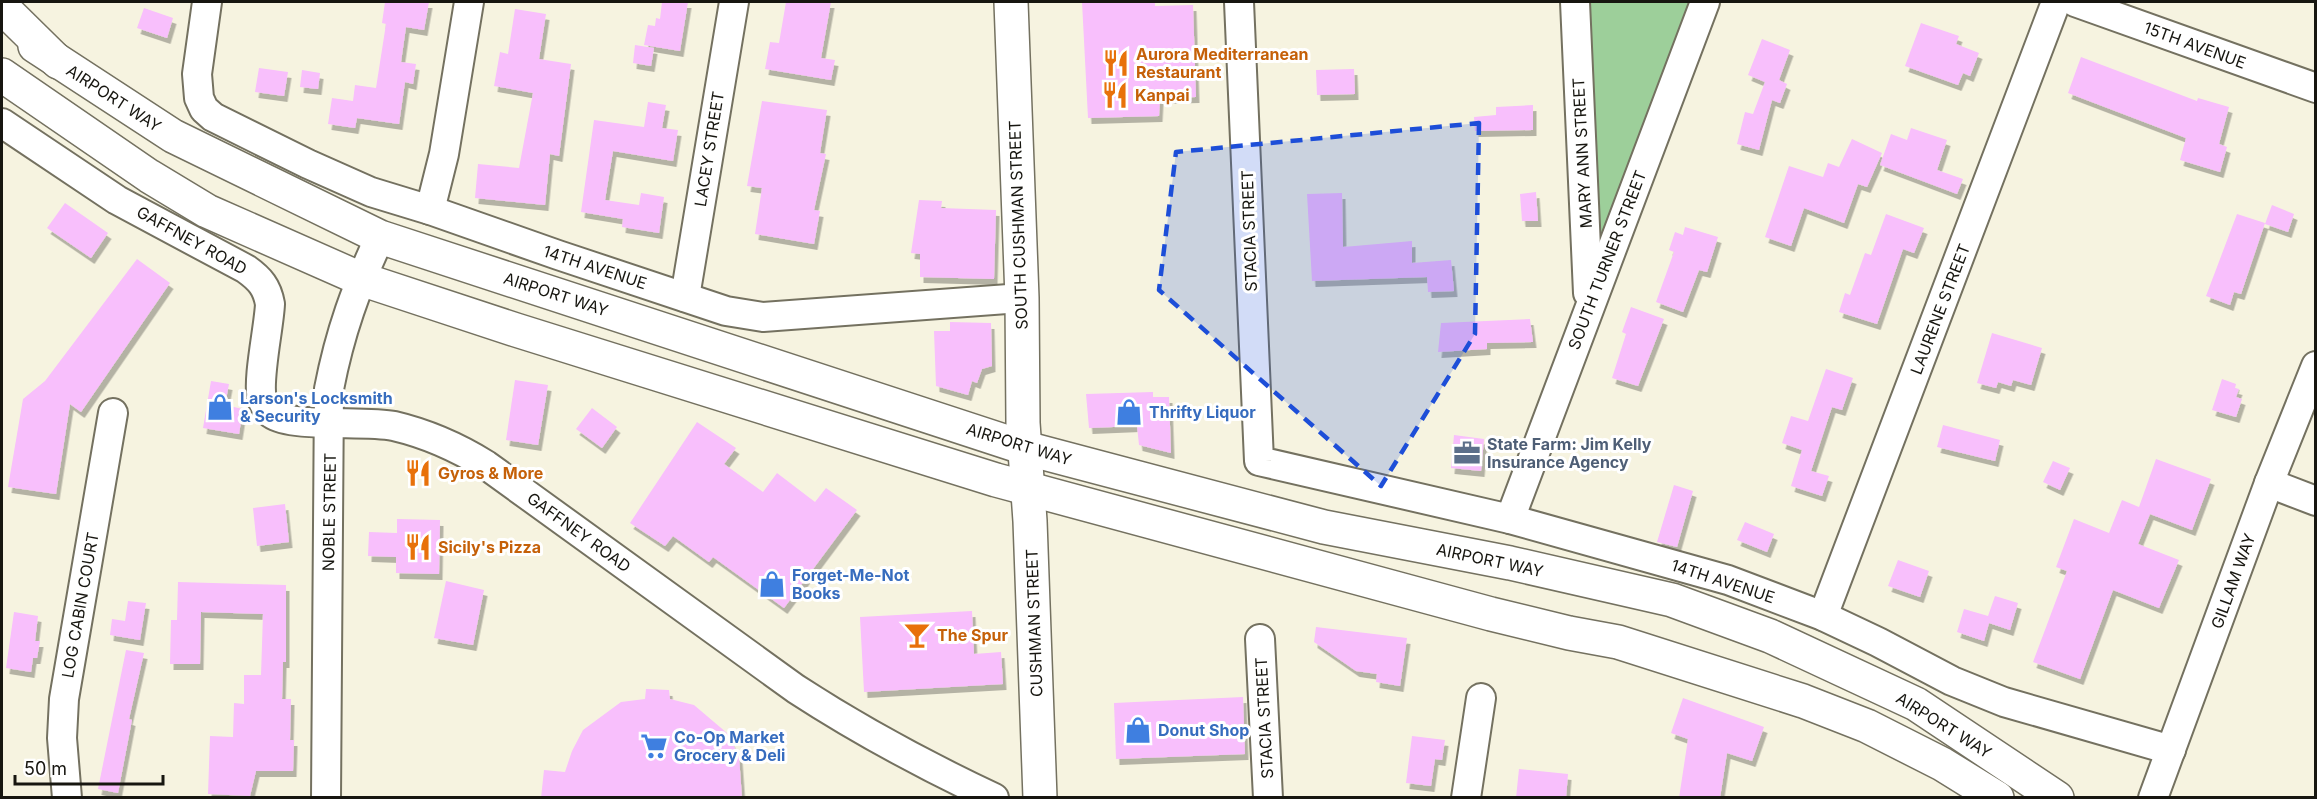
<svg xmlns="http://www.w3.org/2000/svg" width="2317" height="799" viewBox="0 0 2317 799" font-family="Inter,sans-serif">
<defs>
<filter id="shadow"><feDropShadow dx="3.5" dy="6" stdDeviation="0" flood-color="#0004"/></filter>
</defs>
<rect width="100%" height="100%" fill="#f6f3e0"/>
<polygon fill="#9dcf9a" points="1575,2 1705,2 1589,305"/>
<g fill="#f8bffc" filter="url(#shadow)">
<polygon points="385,2 429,2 424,30 406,27 401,62 416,64 413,84 405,82 399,124 357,118 355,128 328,124 332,98 353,101 355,85 376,88 386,24 382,23"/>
<polygon points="662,2 688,2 680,51 644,45 648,25 655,26 656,18 660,19"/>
<polygon points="786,2 831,2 821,58 835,60 831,80 765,69 770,42 779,43"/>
<polygon points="1082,2 1155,2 1155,6 1193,5 1196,97 1160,98 1159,116 1088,118"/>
<polygon points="144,8 173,18 167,38 137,28"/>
<polygon points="515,9 546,14 539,59 571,64 559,156 550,154 545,205 475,198 478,164 519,168 533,93 494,86 500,52 508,54"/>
<polygon points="1921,23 1959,36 1956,44 1979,53 1970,76 1963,73 1958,85 1905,66"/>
<polygon points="1762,39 1790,50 1779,80 1787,84 1780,103 1772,100 1759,150 1737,144 1745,112 1753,114 1765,82 1748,75"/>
<polygon points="635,45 654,48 651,66 633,63"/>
<polygon points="2081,57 2197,101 2198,98 2229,107 2219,144 2227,147 2220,172 2180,160 2186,138 2068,93"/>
<polygon points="259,68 288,72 284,96 255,92"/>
<polygon points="1354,69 1355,94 1317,95 1316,70"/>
<polygon points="302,70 320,73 318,89 300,87"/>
<polygon points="762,101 827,110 820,153 826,154 814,210 820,211 814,244 755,234 762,188 747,186"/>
<polygon points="648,102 666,105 662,128 678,130 673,161 613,151 605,200 639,205 641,193 664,197 659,233 622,227 623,219 581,212 594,120 644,127"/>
<polygon points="1533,105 1533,130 1475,131 1474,117 1496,115 1496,107"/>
<polygon points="1911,128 1947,140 1937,170 1963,179 1957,194 1880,165 1891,134 1907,140"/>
<polygon points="1852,139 1882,153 1867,187 1858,184 1844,223 1804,208 1791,246 1765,237 1789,166 1823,177 1828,163 1839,167"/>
<polygon points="1536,192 1538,221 1522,221 1520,194"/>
<polygon points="1342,193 1343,247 1412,241 1412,263 1451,260 1454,291 1428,292 1427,277 1312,281 1307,194"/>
<polygon points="919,200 942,201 941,208 996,210 994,279 920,277 920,254 911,253"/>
<polygon points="65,203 108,233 91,258 47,228"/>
<polygon points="2272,205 2294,214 2288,232 2265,224"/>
<polygon points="1886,214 1924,228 1914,253 1903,249 1877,324 1839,312 1845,293 1850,295 1865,253 1871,255"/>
<polygon points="2237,214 2265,223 2241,294 2234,292 2230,305 2206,296"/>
<polygon points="1685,227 1718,237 1707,272 1699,270 1683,312 1656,302 1674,252 1669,250 1675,232 1683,235"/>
<polygon points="137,259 170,283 81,412 70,404 56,494 8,487 23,399 45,381"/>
<polygon points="1631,307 1664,319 1638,386 1612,378 1626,334 1622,332"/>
<polygon points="1530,319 1533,342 1487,343 1487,349 1438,352 1441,323"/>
<polygon points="950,322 991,323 992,366 982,369 977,383 972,381 968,395 936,386 934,331 950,331"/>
<polygon points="1992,333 2042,348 2031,385 2013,380 2011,386 1998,382 1996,388 1977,383"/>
<polygon points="1826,369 1853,378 1842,410 1832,407 1811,471 1829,476 1822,496 1791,486 1802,450 1782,443 1791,416 1808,421"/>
<polygon points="2222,379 2236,384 2235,388 2239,389 2236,397 2242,399 2236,417 2212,410"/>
<polygon points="515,380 548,385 538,445 506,440"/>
<polygon points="211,381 229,384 225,405 243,409 239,434 203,428"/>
<polygon points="1153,392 1153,397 1169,397 1171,453 1139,445 1137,426 1089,428 1086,394"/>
<polygon points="592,408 617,427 602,448 576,429"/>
<polygon points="697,422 736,448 724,464 763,492 777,473 815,502 826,488 857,510 784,608 713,557 709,562 673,536 665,546 630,523"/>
<polygon points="1943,425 2000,440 1995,461 1937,447"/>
<polygon points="1454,435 1484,439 1481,471 1451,468"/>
<polygon points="2156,459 2211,479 2192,530 2150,514 2138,544 2179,560 2159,608 2113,590 2080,679 2033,662 2067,571 2056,567 2074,519 2109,533 2122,500 2139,507"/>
<polygon points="2053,461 2070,468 2060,490 2043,482"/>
<polygon points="1674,485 1693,491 1677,547 1657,542"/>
<polygon points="285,504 289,542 257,546 253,508"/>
<polygon points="397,519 440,520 439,574 396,573 396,557 368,556 369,532 397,533"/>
<polygon points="1745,522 1774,534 1767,552 1737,540"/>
<polygon points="1898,560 1929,571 1920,597 1888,586"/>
<polygon points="446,581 484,590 473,645 434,638"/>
<polygon points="178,582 286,585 286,662 283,662 282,699 291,699 290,740 294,740 293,771 256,771 250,796 208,794 210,736 233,737 234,703 244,704 244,675 261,675 263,614 201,612 200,664 170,664 171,620 177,620"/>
<polygon points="1995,596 2018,603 2010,630 1989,623 1984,641 1957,632 1964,609 1988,616"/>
<polygon points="128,601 146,603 140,640 110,635 112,619 125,621"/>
<polygon points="972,611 974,654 1001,652 1003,684 864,692 860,617"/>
<polygon points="14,612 38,616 35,641 40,641 37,658 33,658 31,672 6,668"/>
<polygon points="1316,627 1407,638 1400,686 1376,682 1377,674 1356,671 1314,642"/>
<polygon points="126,650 144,653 129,719 132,720 118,793 98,789"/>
<polygon points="646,689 669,690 670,699 694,705 727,733 739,756 742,798 541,798 544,770 565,772 572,751 583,730 621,702 645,699"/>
<polygon points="1243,697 1245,754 1116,759 1114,703"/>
<polygon points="1683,698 1764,727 1752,761 1727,753 1720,798 1679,798 1688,739 1671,733"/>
<polygon points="1412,736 1445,740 1442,760 1435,759 1431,786 1406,783"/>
<polygon points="1519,769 1568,774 1566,798 1516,798"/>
</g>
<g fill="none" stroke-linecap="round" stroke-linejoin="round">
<defs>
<g id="minor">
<polyline points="207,2 197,74 199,98 204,109 213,117 308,164 371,192 430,210 558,255 726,311 763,317 1022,298"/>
<polyline points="1239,2 1259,461 1510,519 1728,580 1823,616 1878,642 1952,681 2004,702 2171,750"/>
<polyline points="1575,2 1588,293"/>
<polyline points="2075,2 2316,88"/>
<path d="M2,123L117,200L246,269C260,279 267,287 270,304C269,327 257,380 262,399C263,403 269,412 272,414C292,428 366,420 394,426C428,434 457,447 486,465L796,689C859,730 926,766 994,798"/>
<polyline points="430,210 444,154 469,2"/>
<polyline points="685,297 734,2"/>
<polyline points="2269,483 2316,501"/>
<polyline points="1510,519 1705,2"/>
<polyline points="1823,616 2056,2"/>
<polyline points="1260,639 1268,798"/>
<polyline points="67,798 62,738 64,699 113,413"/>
<path d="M326,798L329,389C340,332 356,288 380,237"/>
<polyline points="1466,798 1481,698"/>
<polyline points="2153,798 2269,483 2316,366"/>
</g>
<g id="major">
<polyline points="1011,2 1022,298 1023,423 1030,521 1040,798"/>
<polyline points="35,46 173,136 380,237 1025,448 1324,527 1510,563 1672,600 1770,636 1916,704 2057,798"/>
<polyline points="2,75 149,176 207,211 361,279 516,330 996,480 1491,614 1569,633 1618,642 1803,701 1867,726 1942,764 1997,798"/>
</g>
<polyline id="highway" points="2,7 58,62"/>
</defs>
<use href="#minor" stroke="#747160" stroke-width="32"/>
<use href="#major" stroke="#747160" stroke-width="36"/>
<use href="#highway" stroke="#747160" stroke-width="36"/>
<use href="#minor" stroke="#fff" stroke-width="28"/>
<use href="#major" stroke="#fff" stroke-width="33"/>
<use href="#highway" stroke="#fff" stroke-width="33"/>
</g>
<path fill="#1d4ed8" fill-opacity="0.2" stroke="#1d4ed8" stroke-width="4.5" stroke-dasharray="12 8" stroke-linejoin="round" d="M1479,123L1475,334L1381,486L1159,290L1176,152Z"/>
<defs>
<symbol id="restaurant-bare" viewBox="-9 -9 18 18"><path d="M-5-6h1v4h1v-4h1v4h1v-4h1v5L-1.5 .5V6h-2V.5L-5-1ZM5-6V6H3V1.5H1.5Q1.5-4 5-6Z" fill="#e8710a" stroke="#fff" stroke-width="2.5" paint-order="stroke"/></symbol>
<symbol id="shop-bare" viewBox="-9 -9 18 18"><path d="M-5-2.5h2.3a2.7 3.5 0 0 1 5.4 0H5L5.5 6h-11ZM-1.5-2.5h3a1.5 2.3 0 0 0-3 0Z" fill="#3f7fe0" stroke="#fff" stroke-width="2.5" paint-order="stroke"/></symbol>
<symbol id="office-bare" viewBox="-9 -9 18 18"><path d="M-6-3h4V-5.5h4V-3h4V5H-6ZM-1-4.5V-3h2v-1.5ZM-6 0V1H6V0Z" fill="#5c6f8a" stroke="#fff" stroke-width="2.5" paint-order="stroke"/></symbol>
<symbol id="bar-bare" viewBox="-9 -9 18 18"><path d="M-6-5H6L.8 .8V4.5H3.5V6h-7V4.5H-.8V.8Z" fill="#e8710a" stroke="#fff" stroke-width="2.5" paint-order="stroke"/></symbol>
<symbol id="supermarket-bare" viewBox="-9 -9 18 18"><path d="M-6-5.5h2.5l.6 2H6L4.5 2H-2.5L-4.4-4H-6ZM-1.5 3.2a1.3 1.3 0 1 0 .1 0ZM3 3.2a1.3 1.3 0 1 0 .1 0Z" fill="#3f7fe0" stroke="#fff" stroke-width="2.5" paint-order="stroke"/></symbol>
</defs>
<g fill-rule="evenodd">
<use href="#restaurant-bare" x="1097" y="44" width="38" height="38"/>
<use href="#restaurant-bare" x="1096" y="76" width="38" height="38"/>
<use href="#shop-bare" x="201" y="388" width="38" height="38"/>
<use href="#shop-bare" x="1110" y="393" width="38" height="38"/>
<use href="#office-bare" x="1448" y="434" width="38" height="38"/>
<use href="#restaurant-bare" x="399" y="454" width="38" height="38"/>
<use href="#restaurant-bare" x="399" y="528" width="38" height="38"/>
<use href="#shop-bare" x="753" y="565" width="38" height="38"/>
<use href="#bar-bare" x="898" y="616" width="38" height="38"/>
<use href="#shop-bare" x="1119" y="711" width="38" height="38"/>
<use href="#supermarket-bare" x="635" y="727" width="38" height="38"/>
</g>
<g text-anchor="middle" stroke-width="6" stroke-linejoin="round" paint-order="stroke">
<g font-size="16" fill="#171610" stroke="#fff">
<text transform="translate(2195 45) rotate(20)" y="6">15TH AVENUE</text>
<text transform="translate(114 98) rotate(33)" y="6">AIRPORT WAY</text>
<text transform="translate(709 149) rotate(-81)" y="6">LACEY STREET</text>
<text transform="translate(1582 153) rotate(-93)" y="6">MARY ANN STREET</text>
<text transform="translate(1018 225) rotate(-92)" y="6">SOUTH CUSHMAN STREET</text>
<text transform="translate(1249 231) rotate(-92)" y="6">STACIA STREET</text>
<text transform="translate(192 240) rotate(29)" y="6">GAFFNEY ROAD</text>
<text transform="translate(1607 260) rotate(-69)" y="6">SOUTH TURNER STREET</text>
<text transform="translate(595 267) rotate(18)" y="6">14TH AVENUE</text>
<text transform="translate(556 294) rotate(18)" y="6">AIRPORT WAY</text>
<text transform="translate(1940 309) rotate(-69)" y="6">LAURENE STREET</text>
<text transform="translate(1019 444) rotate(17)" y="6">AIRPORT WAY</text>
<text transform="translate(329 512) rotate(-89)" y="6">NOBLE STREET</text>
<text transform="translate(579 532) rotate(36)" y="6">GAFFNEY ROAD</text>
<text transform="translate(1490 560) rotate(12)" y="6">AIRPORT WAY</text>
<text transform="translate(1723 581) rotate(18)" y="6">14TH AVENUE</text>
<text transform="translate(2233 581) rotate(-70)" y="6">GILLAM WAY</text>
<text transform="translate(80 605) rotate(-80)" y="6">LOG CABIN COURT</text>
<text transform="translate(1034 623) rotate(-92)" y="6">CUSHMAN STREET</text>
<text transform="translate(1264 718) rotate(-93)" y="6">STACIA STREET</text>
<text transform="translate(1944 725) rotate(32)" y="6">AIRPORT WAY</text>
</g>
<g font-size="16" font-weight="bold" fill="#c56008" stroke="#fff" text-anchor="start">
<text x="1136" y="60">Aurora Mediterranean<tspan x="1136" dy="18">Restaurant</tspan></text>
<text x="1135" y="101">Kanpai</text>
<text x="438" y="479">Gyros &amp; More</text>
<text x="438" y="553">Sicily's Pizza</text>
<text x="937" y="641">The Spur</text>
</g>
<g font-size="16" font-weight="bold" fill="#366cbe" stroke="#fff" text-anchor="start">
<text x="240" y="404">Larson's Locksmith<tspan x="240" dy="18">&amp; Security</tspan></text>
<text x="1149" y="418">Thrifty Liquor</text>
<text x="792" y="581">Forget-Me-Not<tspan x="792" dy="18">Books</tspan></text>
<text x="1158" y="736">Donut Shop</text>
<text x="674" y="743">Co-Op Market<tspan x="674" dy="18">Grocery &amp; Deli</tspan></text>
</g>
<g font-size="16" font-weight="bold" fill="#4e5e75" stroke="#fff" text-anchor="start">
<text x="1487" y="450">State Farm: Jim Kelly<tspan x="1487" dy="18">Insurance Agency</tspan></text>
</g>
</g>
<rect width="2317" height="799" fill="none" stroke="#171610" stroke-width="6"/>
<path d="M15 775v9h148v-9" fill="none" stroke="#171610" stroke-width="3"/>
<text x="24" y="775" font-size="18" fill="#171610" stroke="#ffffff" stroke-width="4.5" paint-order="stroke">50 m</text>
</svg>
